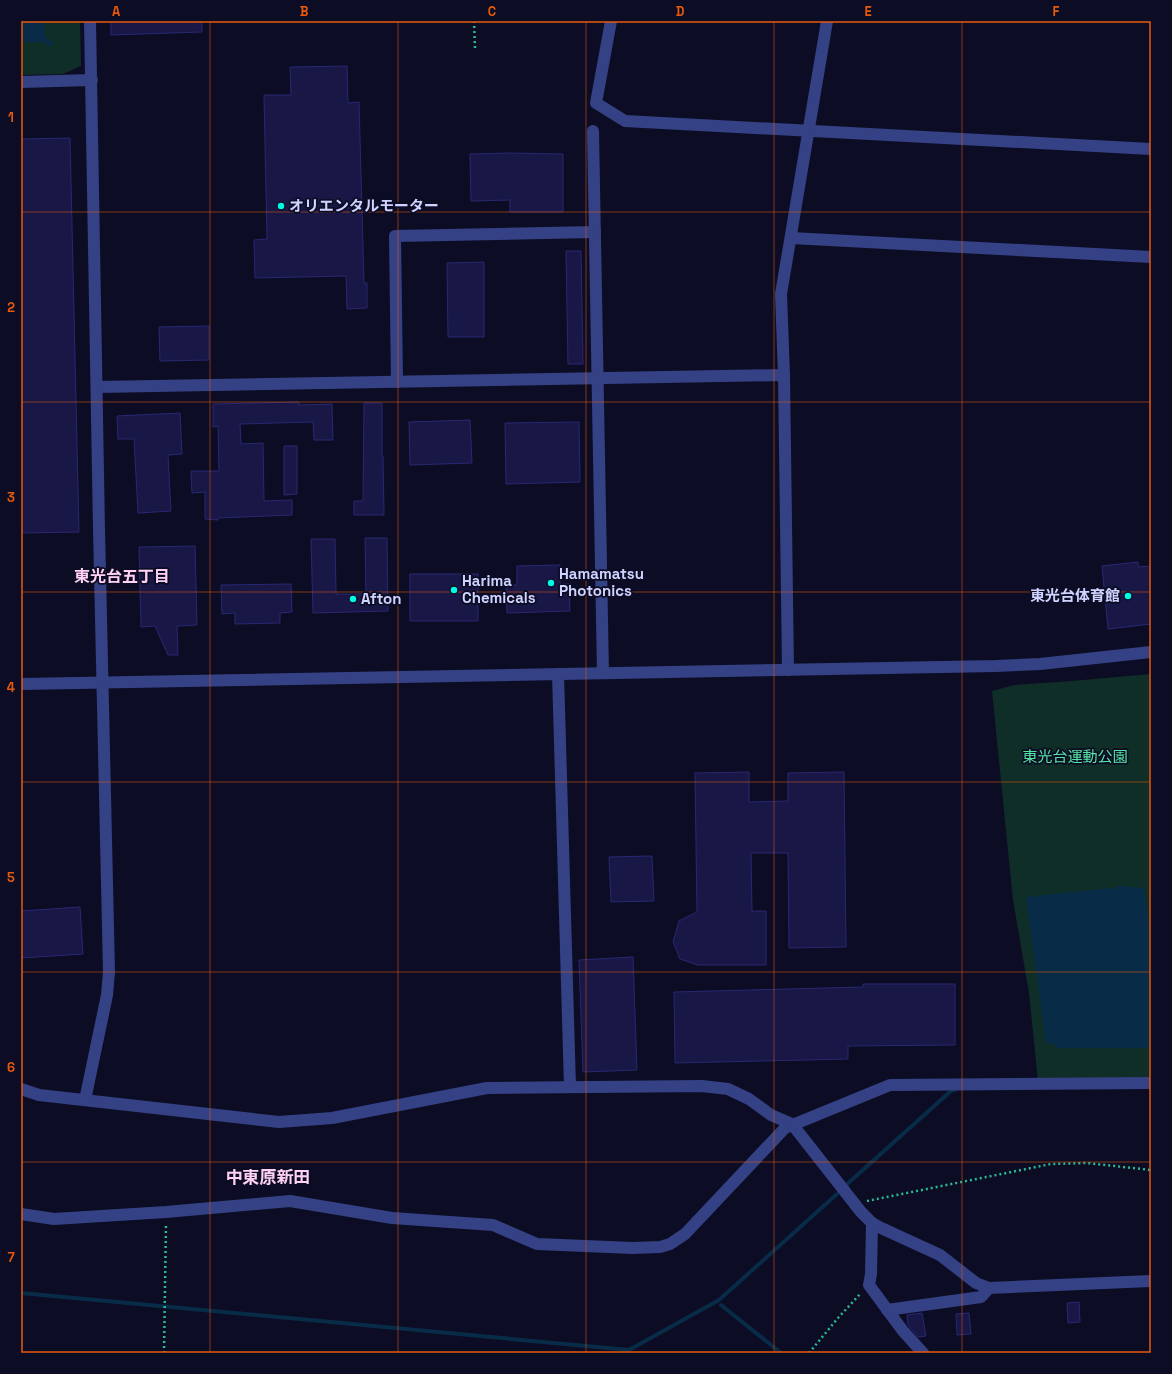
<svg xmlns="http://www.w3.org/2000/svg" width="1172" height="1374" viewBox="0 0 1172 1374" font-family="'Space Grotesk','Noto Sans JP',sans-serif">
<rect width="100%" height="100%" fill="#0c0d24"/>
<g fill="#0f2e27">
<polygon points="21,21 80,21 81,66 63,74 21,75"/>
<polygon points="1151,674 1151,1077 1038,1081 1029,993 1013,900 992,691 1014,685 1072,681"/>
</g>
<g fill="#082b47">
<polygon points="21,21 44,21 45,37 53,43 50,47 43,42 21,42"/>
<polygon points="1116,886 1144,888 1151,937 1151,1048 1056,1048 1055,1044 1046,1043 1026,897 1110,888 1112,889 1116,889"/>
</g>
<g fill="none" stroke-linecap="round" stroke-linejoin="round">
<g stroke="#082b47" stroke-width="4">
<polyline points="845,1186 952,1090 955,1090"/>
<polyline points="21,1293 629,1350 719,1300 837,1194"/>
<polyline points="721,1305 781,1353"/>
</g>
</g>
<g fill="#181746" stroke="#282873">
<polygon points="111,21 202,21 202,32 111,35"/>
<polygon points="347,66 348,103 359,102 364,283 367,283 367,308 347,309 346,276 255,278 254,240 267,239 264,95 291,95 290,67"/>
<polygon points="70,138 79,532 21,533 21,139"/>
<polygon points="510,153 563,154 563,212 510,212 510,200 471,201 470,154"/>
<polygon points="566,251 581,251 583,364 568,364"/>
<polygon points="484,262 484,337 448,337 447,263"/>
<polygon points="209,326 209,360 160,361 159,327"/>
<polygon points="299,402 299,405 332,404 333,440 314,440 313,422 240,424 241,444 263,443 264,501 292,500 292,515 218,518 218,520 205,519 205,492 192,493 191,471 219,471 218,426 213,427 213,404"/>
<polygon points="364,403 382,403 382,456 383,456 384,515 354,515 354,501 363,501"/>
<polygon points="180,413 182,454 168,455 171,511 138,513 134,439 118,439 117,416"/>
<polygon points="470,420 472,463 410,465 409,422"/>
<polygon points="579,422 580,482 506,484 505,423"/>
<polygon points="284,446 297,446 297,494 284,495"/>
<polygon points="365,538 387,538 388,611 313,613 311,539 335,539 336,594 366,594"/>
<polygon points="195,546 197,625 177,626 178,655 168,655 155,626 141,627 139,547"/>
<polygon points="1138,562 1138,567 1151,566 1151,624 1108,629 1102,566"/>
<polygon points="560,565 560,584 569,584 570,611 507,613 506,585 517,585 517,566"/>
<rect x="410" y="574" width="68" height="47"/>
<polygon points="291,584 292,612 280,613 280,623 235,624 235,613 222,614 221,585"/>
<polygon points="749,772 749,802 788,801 788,773 844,772 846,947 789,948 788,853 751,853 752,911 766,911 766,965 698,965 680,959 673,942 679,921 697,912 695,773"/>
<polygon points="652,856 654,901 611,902 609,857"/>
<polygon points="80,907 83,954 21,958 21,911"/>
<polygon points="633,957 637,1070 583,1072 579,960"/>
<polygon points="863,984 955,984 955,1045 848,1046 848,1059 675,1063 674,992 863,987"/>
<polygon points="1079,1302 1080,1322 1068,1323 1067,1303"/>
<polygon points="922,1313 926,1336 918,1337 908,1325 907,1315"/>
<polygon points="969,1313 971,1334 957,1335 956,1314"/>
</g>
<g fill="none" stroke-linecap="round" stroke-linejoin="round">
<g stroke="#27bb96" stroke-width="2.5" stroke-dasharray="2 3" stroke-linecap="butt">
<polyline points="474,21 475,48"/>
<polyline points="867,1201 1051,1164 1087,1163 1151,1170"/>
<polyline points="164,1353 166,1223"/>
<polyline points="809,1353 838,1318 861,1293"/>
</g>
<g stroke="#354185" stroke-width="12">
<polyline points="611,21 596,103 625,121 1151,149"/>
<polyline points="21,82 92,80"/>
<polyline points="593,131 603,673"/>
<polyline points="791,238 1151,257"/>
<polyline points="397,382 395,236 595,232"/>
<polyline points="97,387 784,375"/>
<polyline points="788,670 784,375 781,294 827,21"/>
<polyline points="558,674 570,1087"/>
<polyline points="21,684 996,666 1040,664 1151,652"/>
<polyline points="21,1089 39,1095 279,1122 332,1118 487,1088 702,1086 728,1089 749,1099 771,1115 792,1124 861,1212 872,1223 879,1227 940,1255 976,1283 989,1288 1151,1281"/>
<polyline points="85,1100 107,995 109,972 99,529 90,21"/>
<polyline points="21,1214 54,1219 166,1212 290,1201 392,1218 493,1225 537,1244 632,1248 660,1247 670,1244 685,1234 785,1128 890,1085 1151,1083"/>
<polyline points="872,1223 871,1274 869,1285 903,1331 923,1353"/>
<polyline points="887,1310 981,1297 989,1288"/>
</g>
</g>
<path fill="none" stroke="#e8590c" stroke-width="1" stroke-opacity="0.55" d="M210,21V1353M398,21V1353M586,21V1353M774,21V1353M962,21V1353M21,212H1151M21,402H1151M21,592H1151M21,782H1151M21,972H1151M21,1162H1151"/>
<g fill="#00fae3" stroke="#0c0d24" stroke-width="1.5">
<circle cx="281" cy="206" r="4"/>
<circle cx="551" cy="583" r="4"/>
<circle cx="454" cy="590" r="4"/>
<circle cx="1128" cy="596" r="4"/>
<circle cx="353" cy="599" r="4"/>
</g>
<g text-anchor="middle" stroke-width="3.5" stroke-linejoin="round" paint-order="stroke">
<g font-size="15" font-weight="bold" fill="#cfd3ff" stroke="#0c0d24" text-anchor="start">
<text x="289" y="211">オリエンタルモーター</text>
<text x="559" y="579">Hamamatsu<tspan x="559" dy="17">Photonics</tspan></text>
<text x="462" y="586">Harima<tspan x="462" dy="17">Chemicals</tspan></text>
<text x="1120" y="601" text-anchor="end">東光台体育館</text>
<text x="361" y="604">Afton</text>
</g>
<g font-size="15" fill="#54e6a5" stroke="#0c0d24">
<text x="1075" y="762">東光台運動公園</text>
</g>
<g font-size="16" font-weight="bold" fill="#ffd1f7" stroke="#0c0d24">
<text x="122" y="582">東光台五丁目</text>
</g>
<g font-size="17" font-weight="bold" fill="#ffd1f7" stroke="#0c0d24">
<text x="268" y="1183">中東原新田</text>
</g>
</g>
<rect width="1172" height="1374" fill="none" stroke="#0c0d24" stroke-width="44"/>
<rect x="22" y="22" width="1128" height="1330" fill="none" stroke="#e8590c" stroke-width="1.5"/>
<g font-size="13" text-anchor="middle" font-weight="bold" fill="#e8590c">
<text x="116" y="16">A</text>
<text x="304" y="16">B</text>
<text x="492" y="16">C</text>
<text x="680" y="16">D</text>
<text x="868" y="16">E</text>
<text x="1056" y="16">F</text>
<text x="11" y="122">1</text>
<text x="11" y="312">2</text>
<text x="11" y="502">3</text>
<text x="11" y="692">4</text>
<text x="11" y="882">5</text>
<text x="11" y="1072">6</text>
<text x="11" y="1262">7</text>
</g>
</svg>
